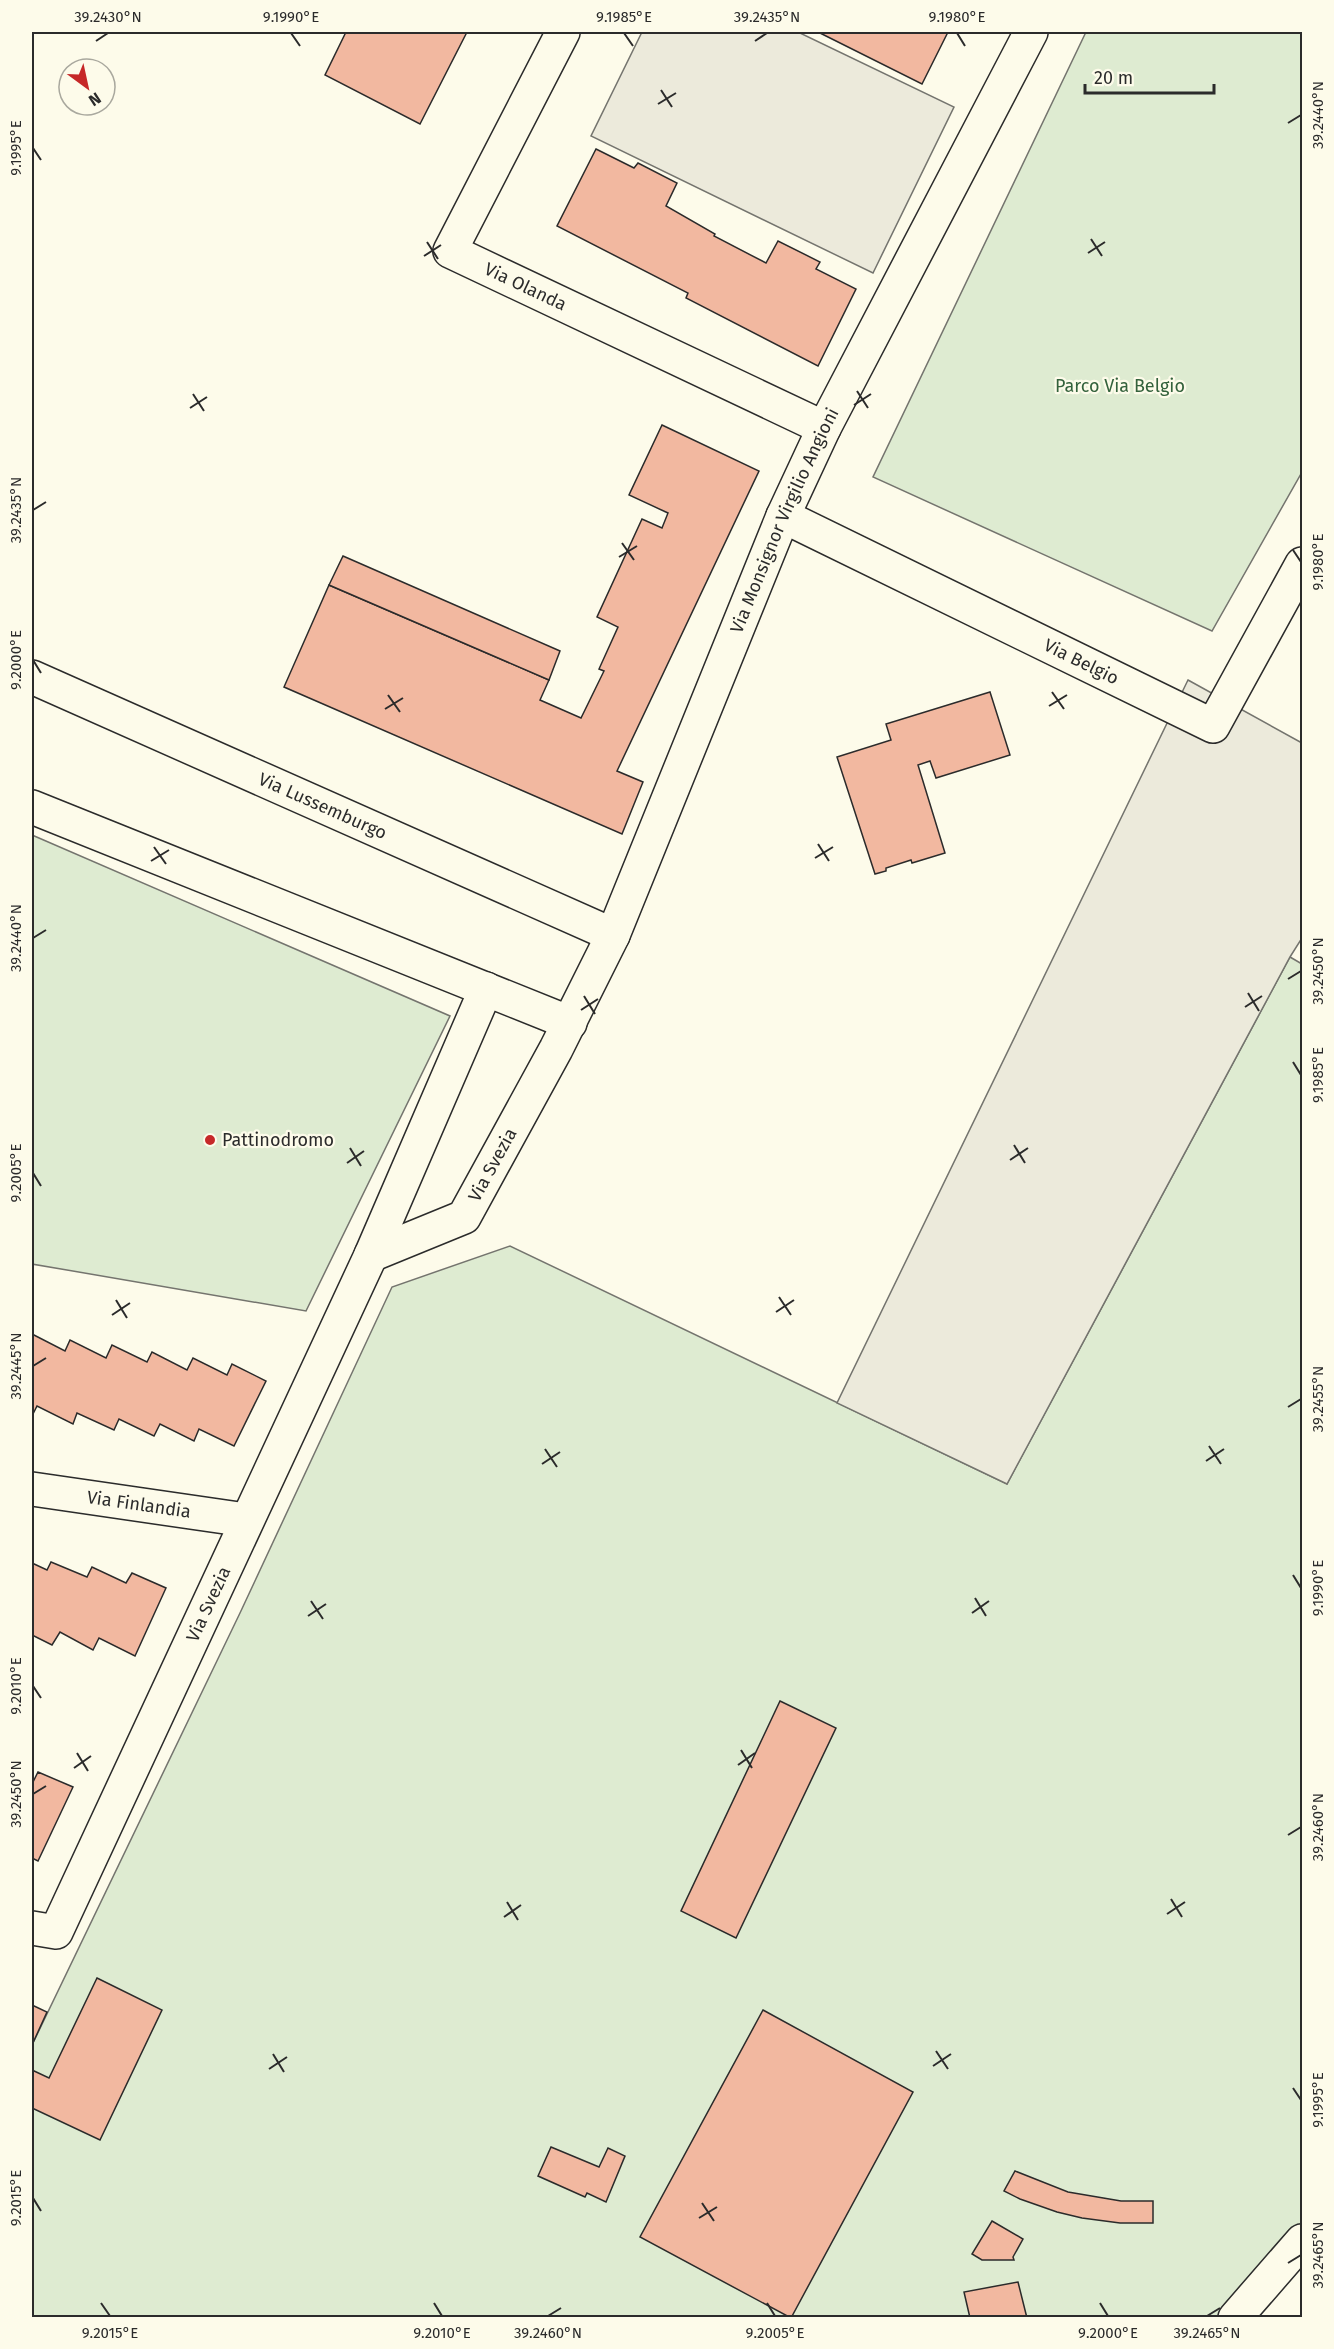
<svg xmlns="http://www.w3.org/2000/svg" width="1334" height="2349" viewBox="0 0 1334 2349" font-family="'Fira Sans',sans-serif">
<rect width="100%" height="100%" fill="#fdfbea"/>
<g fill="#deebd1" stroke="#74746e" stroke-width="1.5">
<polygon points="1086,32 1302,32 1302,472 1212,631 873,477"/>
<polygon points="32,835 450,1016 306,1311 32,1264"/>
<polygon points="1290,957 1302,964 1302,2229 1224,2317 32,2318 32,2045 240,1613 392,1287 510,1246 1007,1484"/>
</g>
<g fill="#eceadb" stroke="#74746e" stroke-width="1.5">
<polygon points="642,32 798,32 954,107 873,273 591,136"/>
<polygon points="1188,680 1302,743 1302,938 1290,957 1007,1484 837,1403"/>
</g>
<g fill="#f2b8a0" stroke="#2b2b2b" stroke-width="1.5">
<polygon points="346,32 467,32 420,124 325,75"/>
<polygon points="818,32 948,32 922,84"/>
<polygon points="596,149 634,168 638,163 677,183 666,206 715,234 714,236 766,263 778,241 820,262 816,269 856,289 818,366 686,298 688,293 557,226"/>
<polygon points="662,425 759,471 617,771 643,782 622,834 284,687 329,585 549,680 540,700 581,718 604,671 599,669 618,627 597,617 642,519 662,528 668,513 629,495"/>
<polygon points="343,556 560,651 549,680 329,585"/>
<polygon points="990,692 1010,755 936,778 930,761 918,765 945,853 912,863 911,860 886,868 886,871 875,874 837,757 891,740 886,724"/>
<polygon points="32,1334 65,1351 70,1340 106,1358 112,1345 147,1362 152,1352 187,1370 193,1358 227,1375 232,1364 266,1381 234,1446 199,1429 194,1441 160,1424 154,1436 119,1419 114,1430 77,1413 73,1424 37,1406 32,1416"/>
<polygon points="51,1562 87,1577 92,1567 126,1583 132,1573 166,1588 135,1656 99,1638 93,1650 60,1632 52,1645 32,1635 32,1563 47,1570"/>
<polygon points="780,1701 836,1728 736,1938 681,1911"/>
<polygon points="38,1772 73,1787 38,1861 32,1858 32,1784"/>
<polygon points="97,1978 162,2010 100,2140 32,2108 32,2070 49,2078"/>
<polygon points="32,2005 47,2012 32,2045"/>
<polygon points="763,2010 913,2092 791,2318 640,2237"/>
<polygon points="551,2147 599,2167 608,2148 625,2156 606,2202 587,2193 585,2197 538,2176"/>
<polygon points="1015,2171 1068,2192 1121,2201 1153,2201 1153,2223 1120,2223 1082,2218 1057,2212 1020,2199 1004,2191"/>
<polygon points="992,2221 1023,2239 1013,2257 1014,2260 982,2260 972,2254"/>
<polygon points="1018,2282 1027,2318 970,2318 964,2292"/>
</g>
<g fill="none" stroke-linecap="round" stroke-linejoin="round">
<defs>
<g id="minor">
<path id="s1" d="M563,32L450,251L824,428"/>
<path id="s2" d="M783,516L1213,726L1302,564"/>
<path id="s3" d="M32,677L613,935"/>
<polyline points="32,807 570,1023"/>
<path id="s4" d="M371,1255L464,1217L556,1049L613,935L783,516L824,428L1031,32"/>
<path id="s5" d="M32,1489L246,1520"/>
<path id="s6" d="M32,1928L56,1932L371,1255L486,989"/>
<polyline points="1235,2318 1302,2241"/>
</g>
</defs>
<use href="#minor" stroke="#2b2b2b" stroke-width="36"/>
<use href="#minor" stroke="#fdfbea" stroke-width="33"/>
</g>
<path fill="none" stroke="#2b2b2b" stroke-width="2" d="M291,33L300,46M624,33L633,46M957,33L965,46M96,41L108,33M755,41L767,33M661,90L672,107M658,104L676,93M1288,123L1301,115M33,148L41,160M1091,239L1102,256M427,242L438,259M1088,253L1105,242M424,256L441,245M857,391L868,408M193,394L204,411M854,405L871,394M190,408L207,397M33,510L46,502M622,543L634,560M1293,550L1301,562M619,557L637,546M33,660L41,673M1052,692L1064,709M388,695L400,712M1049,706L1067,695M385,709L403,698M818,844L829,861M154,847L166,864M815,858L833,847M151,861L169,850M33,938L46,930M1288,979L1301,971M1248,993L1259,1011M584,996L595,1014M1245,1007L1262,996M581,1010L598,999M1293,1062L1301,1075M1014,1145L1025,1163M350,1148L361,1166M1010,1160L1028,1148M347,1163L364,1151M33,1173L41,1186M779,1297L791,1315M116,1300L127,1318M776,1312L794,1300M112,1315L130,1303M33,1366L46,1358M1288,1407L1301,1399M1209,1446L1221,1464M545,1449L557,1467M1206,1461L1224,1449M542,1464L560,1452M1293,1575L1301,1588M975,1598L986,1616M311,1601L323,1619M972,1613L989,1601M308,1616L326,1604M33,1686L41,1698M741,1750L752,1768M77,1753L88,1771M738,1765L755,1753M74,1768L91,1756M33,1794L46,1786M1288,1835L1301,1827M1171,1899L1182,1917M507,1902L518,1920M1167,1914L1185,1902M504,1917L521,1905M936,2051L948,2069M273,2054L284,2072M933,2066L951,2054M269,2069L287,2057M1293,2088L1301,2100M33,2198L41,2211M702,2203L714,2221M699,2218L717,2207M1288,2263L1301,2255M101,2303L110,2316M434,2303L442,2316M767,2303L775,2316M1100,2303L1108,2316M548,2316L561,2308M1207,2316L1220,2308"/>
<circle fill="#c62828" stroke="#fdfbea" stroke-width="2" cx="210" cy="1140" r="6"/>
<g text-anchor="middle" stroke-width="4.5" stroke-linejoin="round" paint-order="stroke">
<g font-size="18" fill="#2b2b2b" stroke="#fdfbea">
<text dy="6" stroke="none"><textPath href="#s1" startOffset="330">Via Olanda</textPath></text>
<text dy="6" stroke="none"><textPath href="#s4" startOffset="868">Via Monsignor Virgilio Angioni</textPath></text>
<text dy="6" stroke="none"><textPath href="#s2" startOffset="332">Via Belgio</textPath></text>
<text dy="6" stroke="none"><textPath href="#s3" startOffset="318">Via Lussemburgo</textPath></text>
<text dy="6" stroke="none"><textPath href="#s4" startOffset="160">Via Svezia</textPath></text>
<text dy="6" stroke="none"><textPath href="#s5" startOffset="108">Via Finlandia</textPath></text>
<text dy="6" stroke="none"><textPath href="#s6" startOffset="386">Via Svezia</textPath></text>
</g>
<g font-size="18" fill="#34623c" stroke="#fdfbea">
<text x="1120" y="392">Parco Via Belgio</text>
</g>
<g font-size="18" fill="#2b2b2b" stroke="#fdfbea" text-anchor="start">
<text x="222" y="1146">Pattinodromo</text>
</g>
</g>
<rect width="1334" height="2349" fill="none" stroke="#fdfbea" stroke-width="66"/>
<g transform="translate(87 87) rotate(147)"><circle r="28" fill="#fdfbea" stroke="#a9a89e" stroke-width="1.5"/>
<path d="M0-4.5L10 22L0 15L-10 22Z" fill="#c62828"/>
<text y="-9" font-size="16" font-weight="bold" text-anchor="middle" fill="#2b2b2b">N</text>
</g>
<path d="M1085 84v9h129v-9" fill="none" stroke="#2b2b2b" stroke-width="3"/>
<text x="1094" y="84" font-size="18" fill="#2b2b2b" stroke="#fdfbea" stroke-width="4.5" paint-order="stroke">20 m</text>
<rect x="33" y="33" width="1268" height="2283" fill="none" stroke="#2b2b2b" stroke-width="2"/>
<g font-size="15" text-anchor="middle" fill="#2b2b2b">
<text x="108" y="22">39.2430°N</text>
<text x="291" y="22">9.1990°E</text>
<text x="624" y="22">9.1985°E</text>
<text x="767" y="22">39.2435°N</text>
<text x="957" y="22">9.1980°E</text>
<text transform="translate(1318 115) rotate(-90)" y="5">39.2440°N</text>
<text transform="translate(16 148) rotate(-90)" y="5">9.1995°E</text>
<text transform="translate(16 510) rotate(-90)" y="5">39.2435°N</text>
<text transform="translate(1318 562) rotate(-90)" y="5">9.1980°E</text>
<text transform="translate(16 660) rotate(-90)" y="5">9.2000°E</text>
<text transform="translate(16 938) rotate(-90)" y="5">39.2440°N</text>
<text transform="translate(1318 971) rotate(-90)" y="5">39.2450°N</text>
<text transform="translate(1318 1075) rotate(-90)" y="5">9.1985°E</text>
<text transform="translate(16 1173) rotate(-90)" y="5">9.2005°E</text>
<text transform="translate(16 1366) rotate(-90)" y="5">39.2445°N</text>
<text transform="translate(1318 1399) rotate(-90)" y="5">39.2455°N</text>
<text transform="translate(1318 1588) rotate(-90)" y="5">9.1990°E</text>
<text transform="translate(16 1686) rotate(-90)" y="5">9.2010°E</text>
<text transform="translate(16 1794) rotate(-90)" y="5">39.2450°N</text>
<text transform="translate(1318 1827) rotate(-90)" y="5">39.2460°N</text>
<text transform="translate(1318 2100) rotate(-90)" y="5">9.1995°E</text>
<text transform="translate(16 2198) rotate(-90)" y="5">9.2015°E</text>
<text transform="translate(1318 2255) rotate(-90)" y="5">39.2465°N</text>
<text x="110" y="2338">9.2015°E</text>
<text x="442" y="2338">9.2010°E</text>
<text x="548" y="2338">39.2460°N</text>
<text x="775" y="2338">9.2005°E</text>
<text x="1108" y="2338">9.2000°E</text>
<text x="1207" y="2338">39.2465°N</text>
</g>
</svg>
